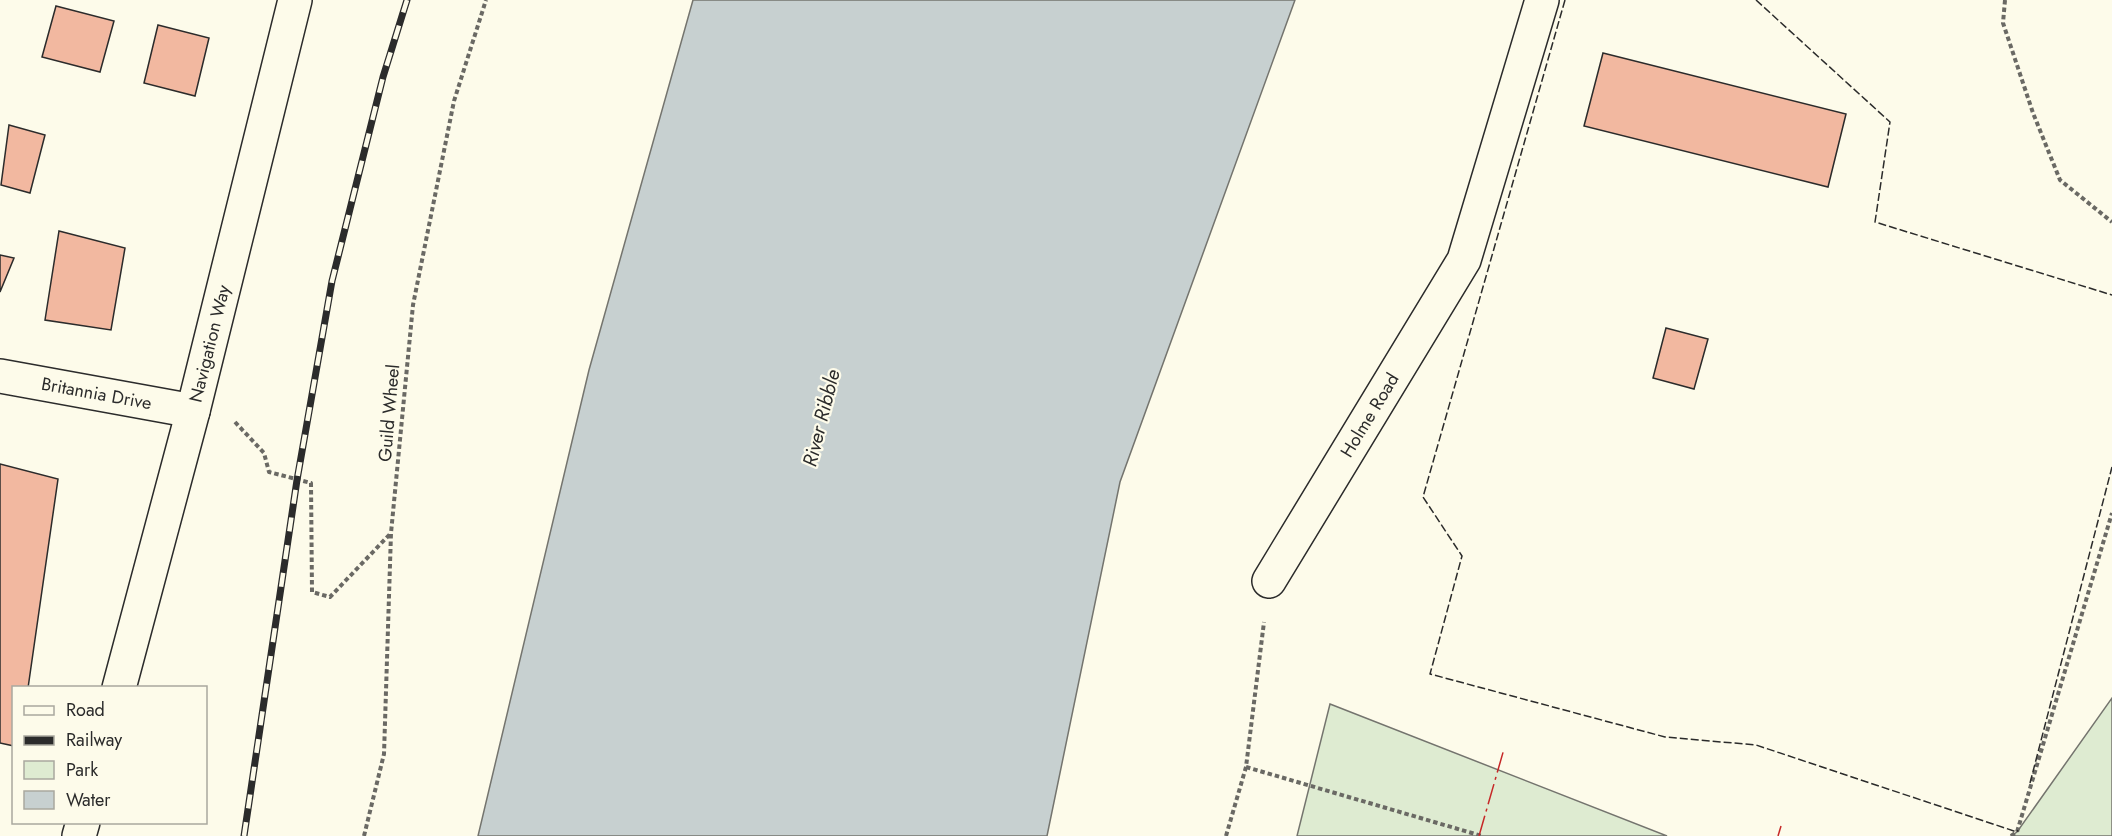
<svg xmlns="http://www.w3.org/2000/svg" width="2112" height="836" viewBox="0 0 2112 836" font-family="Jost,sans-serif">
<rect width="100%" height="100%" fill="#fdfbea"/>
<g fill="#deebd1" stroke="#74746e" stroke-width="1.5">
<polygon points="2112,698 2112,836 2011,836 2017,832"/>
<polygon points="1330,704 1667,836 1297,836"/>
</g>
<polygon fill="#c7d0d0" stroke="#74746e" stroke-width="1.5" points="693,0 1295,0 1120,482 1047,836 478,836 589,370"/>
<g fill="#f2b8a0" stroke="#2b2b2b" stroke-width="1.5">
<polygon points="56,6 114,21 100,72 42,57"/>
<polygon points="158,25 209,38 195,96 144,83"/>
<polygon points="1603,53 1846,114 1828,187 1584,126"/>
<polygon points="9,125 45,135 30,193 1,185"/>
<polygon points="59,231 125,248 111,330 45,320"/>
<polygon points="0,255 14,258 0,292"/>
<polygon points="1666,328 1708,339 1694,389 1653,378"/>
<polygon points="0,464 58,479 28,688 14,688 14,746 0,743"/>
</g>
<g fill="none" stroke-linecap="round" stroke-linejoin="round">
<defs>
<g id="minor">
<path id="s1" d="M0,376L193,411"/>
<path id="s2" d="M1269,581L1464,260L1542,0"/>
</g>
<g id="tertiary">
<path id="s3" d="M119,688L193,411L295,0"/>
<polyline points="79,836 83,822"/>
</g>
</defs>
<use href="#minor" stroke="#2b2b2b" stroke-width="36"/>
<use href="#tertiary" stroke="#2b2b2b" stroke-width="36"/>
<g stroke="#6a6964" stroke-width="4" stroke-dasharray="4.5 3" stroke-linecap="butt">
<polyline points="2005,0 2003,23 2033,113 2060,180 2112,222"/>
<polyline points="235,422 264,453 269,472 311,483 312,592 330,597 391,533"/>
<polyline points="1246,767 1482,836"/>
<polyline points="364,836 384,754 391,533 413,305 454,101 486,0"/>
<polyline points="1226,836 1246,767 1264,622"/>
<polyline points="2011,836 2017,832 2112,513"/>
</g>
<use href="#minor" stroke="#fdfbea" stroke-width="33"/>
<use href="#tertiary" stroke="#fdfbea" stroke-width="33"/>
<defs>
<polyline id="rail" points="244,836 297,480 332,281 383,77 407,0"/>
</defs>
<use href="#rail" stroke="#2b2b2b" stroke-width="7"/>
<use href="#rail" stroke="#fdfbea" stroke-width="4.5" stroke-dasharray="14" stroke-linecap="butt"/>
<g stroke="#2b2b2b" stroke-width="1.5" stroke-dasharray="8 3" stroke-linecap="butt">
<polyline points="1565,0 1423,497 1462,556 1430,674 1665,737 1756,745 2017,832 2018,830"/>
<polyline points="1756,0 1890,122 1875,222 2112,295"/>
<polyline points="2030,783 2112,467"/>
</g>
<g stroke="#c62828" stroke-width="1.5" stroke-dasharray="21 4.5 3 4.5" stroke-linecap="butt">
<polyline points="1479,836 1504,749"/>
<polyline points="1778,836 1781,826"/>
</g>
</g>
<g text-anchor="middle" stroke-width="4.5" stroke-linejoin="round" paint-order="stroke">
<g font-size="18" fill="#2b2b2b" stroke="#fdfbea">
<text dy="6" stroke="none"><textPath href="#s3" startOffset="356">Navigation Way</textPath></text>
<text dy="6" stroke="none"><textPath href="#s1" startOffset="98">Britannia Drive</textPath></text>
<text transform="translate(389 413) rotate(-85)" y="6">Guild Wheel</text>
<text dy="6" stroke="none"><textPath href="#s2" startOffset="194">Holme Road</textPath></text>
</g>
<g font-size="20" font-style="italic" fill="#2b2b2b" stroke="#fdfbea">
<text transform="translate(821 418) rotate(-76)" y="7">River Ribble</text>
</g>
</g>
<rect x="12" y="686" width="195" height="138" fill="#fdfbea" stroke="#a9a89e" stroke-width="1.5"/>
<rect x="24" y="706" width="30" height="9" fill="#fdfbea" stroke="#a9a89e" stroke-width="1.5"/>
<text x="66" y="716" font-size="18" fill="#2b2b2b">Road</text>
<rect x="24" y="736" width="30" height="9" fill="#2b2b2b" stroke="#a9a89e" stroke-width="1.5"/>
<text x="66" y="746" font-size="18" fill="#2b2b2b">Railway</text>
<rect x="24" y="761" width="30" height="18" fill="#deebd1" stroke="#a9a89e" stroke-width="1.5"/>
<text x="66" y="776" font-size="18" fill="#2b2b2b">Park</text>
<rect x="24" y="791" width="30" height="18" fill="#c7d0d0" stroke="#a9a89e" stroke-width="1.5"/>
<text x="66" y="806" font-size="18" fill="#2b2b2b">Water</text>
</svg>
